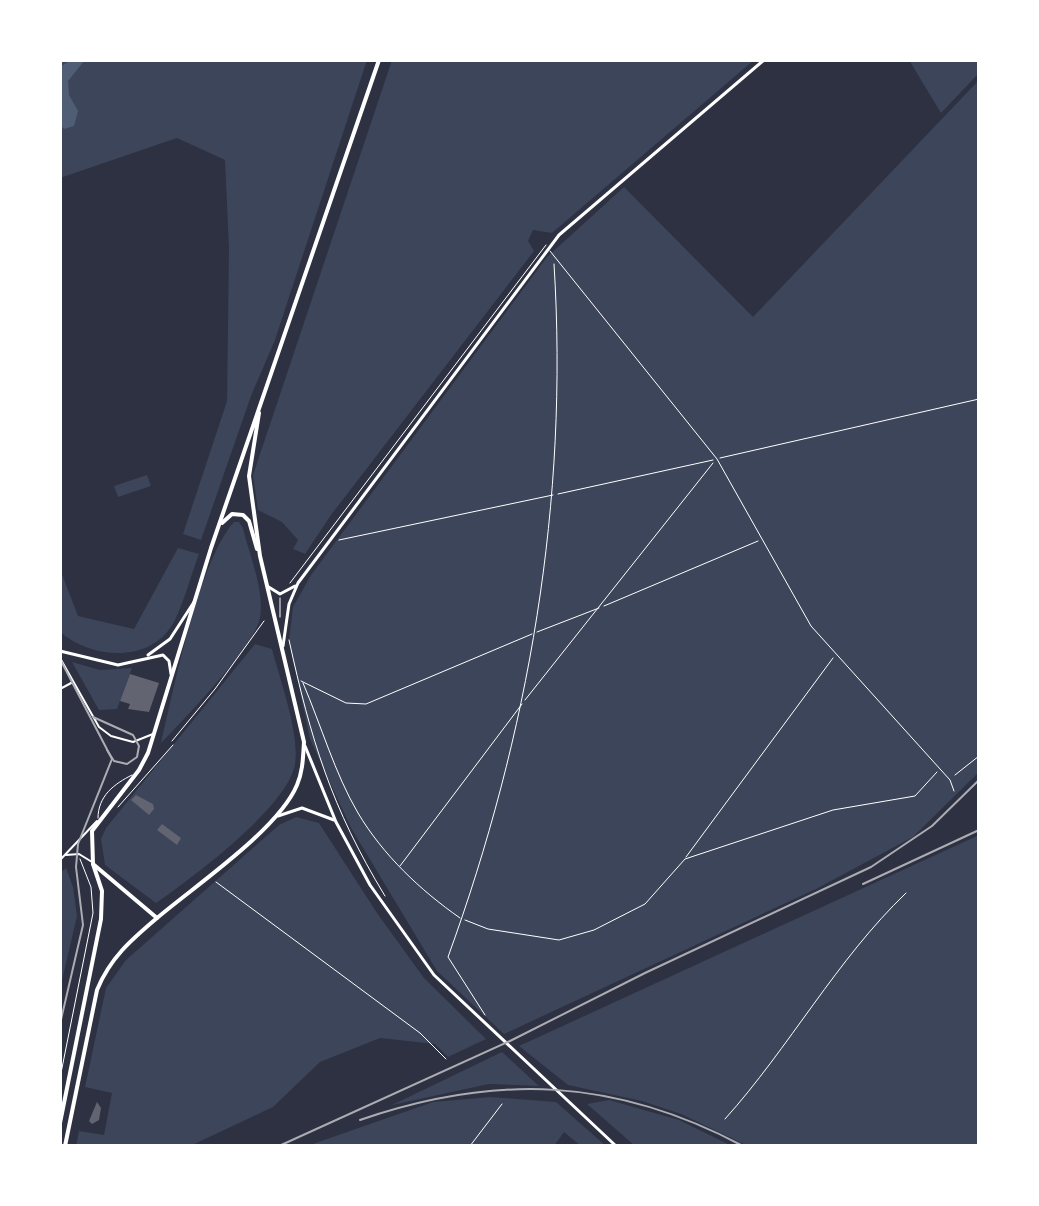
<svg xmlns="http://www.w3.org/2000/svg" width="1039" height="1206" viewBox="0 0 1039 1206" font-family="'Open Sans',sans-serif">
<rect width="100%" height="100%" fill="#2d3142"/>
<g fill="#3c4559">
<polygon points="60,60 367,60 275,340 251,396 201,540 183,534 227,401 229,248 225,160 177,138 60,178"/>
<polygon points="392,60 754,60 552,233 533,230 528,241 534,251 331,515 305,554 293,549 298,540 282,522 258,510 253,475"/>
<polygon points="909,60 979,60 979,73 941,113"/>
<polygon points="979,80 979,772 913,837 816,889 504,1034 437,971 351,828 310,739 289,640 293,607 311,575 547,257 624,187 753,317"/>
<polygon points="147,475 151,486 118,497 114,486"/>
<path d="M234,522H239L243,528C249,554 265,591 260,618C256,644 182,722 161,743C174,689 199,560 234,522Z"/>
<path d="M178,548L199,554C191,575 185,599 175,620C153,664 93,660 60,632V569L78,616L134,629Z"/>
<path d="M255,644L272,649C280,680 300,734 295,764C288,807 192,878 156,903L105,865L101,839L106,828Z"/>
<polygon points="72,662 100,670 132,668 117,709 99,710"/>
<polygon points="296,817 319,823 377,913 424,978 486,1039 448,1057 435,1044 380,1038 320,1062 273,1107 190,1146 76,1146 79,1131 104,1135 112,1093 85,1087 106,988 126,960 279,825"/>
<polygon points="979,835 979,1146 748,1146 681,1114 642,1101 568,1085 519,1046"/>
<polygon points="66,868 73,887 77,916 60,989 60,873"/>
<polygon points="502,1052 539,1086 489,1084 392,1105"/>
<polygon points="490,1097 556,1102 606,1146 581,1146 564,1132 554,1146 307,1146 433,1102"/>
<polygon points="609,1100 679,1120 732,1146 635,1146 587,1104"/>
</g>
<polygon fill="#4f5d75" points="71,60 85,60 68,81 69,95 78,111 74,126 64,129 60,125 60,67"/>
<g fill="#626471">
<polygon points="130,674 159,683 149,712 128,709 130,704 120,701"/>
<polygon points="136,795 153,804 154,809 149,815 131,800"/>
<polygon points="162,824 181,838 177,845 157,830"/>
<polygon points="97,1102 101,1108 99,1120 92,1124 89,1121"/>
</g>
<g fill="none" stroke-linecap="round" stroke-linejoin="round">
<g stroke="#fff" stroke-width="1">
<polyline points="558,494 713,460"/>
<polyline points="339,540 553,495"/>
<polyline points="290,583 546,245"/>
<polyline points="280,598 280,617"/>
<polyline points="604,606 758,541"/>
<polyline points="537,632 599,608"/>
<path d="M289,640C311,740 331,807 385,896"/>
<polyline points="301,681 346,703 366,704 532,634"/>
<path d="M303,683C321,725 335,774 358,813C383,855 420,890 460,918"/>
<polyline points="525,700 713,463"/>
<polyline points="955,775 979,756"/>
<polyline points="118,807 173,745"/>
<polyline points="686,857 833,658"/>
<polyline points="400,866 522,704"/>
<polyline points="216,882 420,1033 446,1059"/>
<polyline points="465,920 488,929 559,940 594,930 645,904 685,859 833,810 915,796 937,772"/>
<path d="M485,1015L448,957C529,734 569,501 554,264"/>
<polyline points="60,1078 93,913 91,887 80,859"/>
<path d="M725,1119C789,1048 837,959 906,893"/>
<polyline points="470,1146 502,1104"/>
</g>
<g stroke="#fff" stroke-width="1">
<polyline points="550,251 717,459 811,626 950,780 954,791"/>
<polyline points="720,458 979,399"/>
<polyline points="172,741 215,689 264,621"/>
<path d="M98,818C98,796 114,784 132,775"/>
</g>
<g stroke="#fff" stroke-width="2">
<polyline points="60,658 99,727 111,736 133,742 153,734"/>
<polyline points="60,689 73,682"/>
<polyline points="66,855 79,854 92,862"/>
<polyline points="60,860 97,821"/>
</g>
<g stroke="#fff" stroke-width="3">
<polyline points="267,586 280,594 295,586"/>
<polyline points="283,646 289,604 298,583 559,235 764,60"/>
<polyline points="60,651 118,665 163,655 169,661 171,674"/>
<polyline points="148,655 170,639 194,602"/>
<polyline points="305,746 336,822 370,885 434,975 616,1146"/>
<polyline points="278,816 302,808 334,820"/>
</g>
<g stroke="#fff" stroke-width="4">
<path d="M259,413L249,476L260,556L304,742C303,757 303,771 297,785C278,830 196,885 157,918L93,864L92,831L139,770L148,753L211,548L379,60"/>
<polyline points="222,523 232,514 243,515 249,521 257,549"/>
</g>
<g stroke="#fff" stroke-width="4">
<polyline points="60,1123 101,919 102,891 93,864"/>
<path d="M65,1146L97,990C110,958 131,940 157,918"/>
</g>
<g stroke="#abadb3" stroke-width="2">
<polyline points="60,659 112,759 78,844 76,867 83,925 60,1024"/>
<polyline points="93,717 133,735 139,746 137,757 127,764 114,761 107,750"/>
</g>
<g stroke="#abadb3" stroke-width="2">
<polyline points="863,884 979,830"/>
<path d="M360,1120C497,1073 615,1078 743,1146"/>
<polyline points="279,1146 510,1041 645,973 871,867 932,826 979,780"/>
</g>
</g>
<rect width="1039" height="1206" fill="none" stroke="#ffffff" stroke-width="124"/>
</svg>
